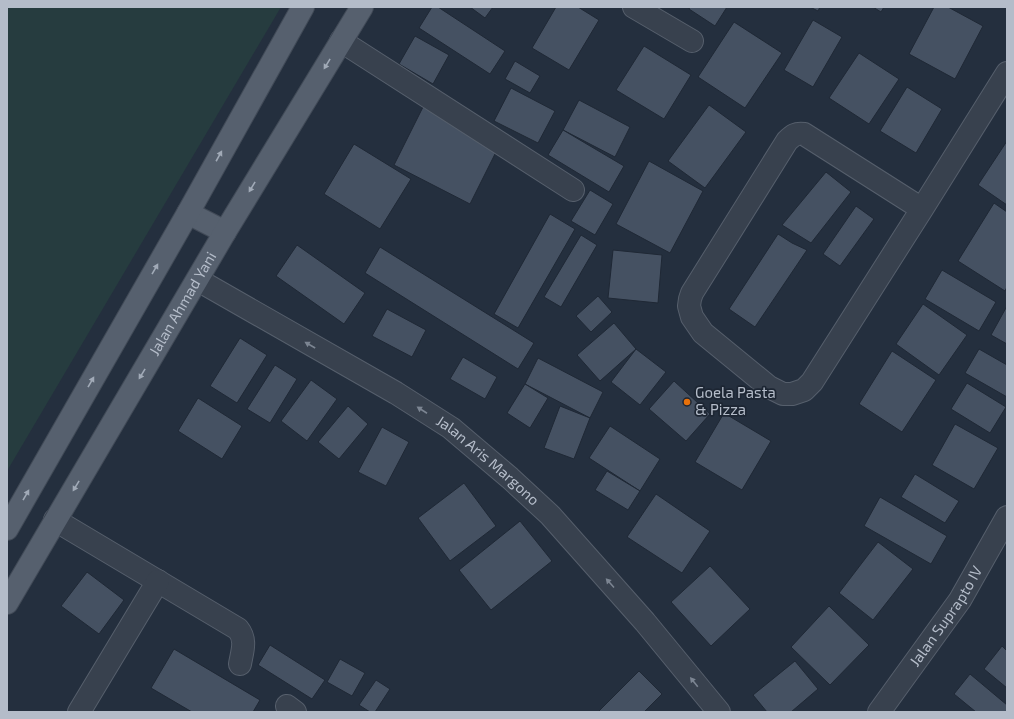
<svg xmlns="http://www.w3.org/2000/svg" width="1014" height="719" viewBox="0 0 1014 719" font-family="'Exo 2',sans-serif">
<rect width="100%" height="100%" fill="#242f3e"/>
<polygon fill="#263c3f" points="7,7 281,7 7,471"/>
<g fill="#455162" stroke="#1f2835">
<polygon points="432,7 438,7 505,51 490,74 419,28"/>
<polygon points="470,7 493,7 485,18"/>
<polygon points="556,7 578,7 599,20 569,70 532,48"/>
<polygon points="690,7 727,7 715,26 689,9"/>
<polygon points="810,7 820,7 818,11"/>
<polygon points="873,7 884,7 881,12"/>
<polygon points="934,7 948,7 983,26 955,79 909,54"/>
<polygon points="813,20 842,37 813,87 784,70"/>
<polygon points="734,22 782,53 745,108 698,77"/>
<polygon points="415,36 449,55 433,84 399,64"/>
<polygon points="644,46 691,75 664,119 616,90"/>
<polygon points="859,53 899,79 869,124 829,98"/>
<polygon points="515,61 540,76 530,93 505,79"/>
<polygon points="907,87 942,109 916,153 880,131"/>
<polygon points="511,88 555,111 538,143 494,121"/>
<polygon points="579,100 630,127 615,157 563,130"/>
<polygon points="709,105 746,132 705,188 668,161"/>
<polygon points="423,107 499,146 470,204 394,165"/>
<polygon points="563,130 624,166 609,192 548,155"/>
<polygon points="1007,141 1007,205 978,185"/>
<polygon points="354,144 411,179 380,229 324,194"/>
<polygon points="649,161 703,191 670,253 616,224"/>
<polygon points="826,172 851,192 811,243 782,225"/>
<polygon points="590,190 613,204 595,235 571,221"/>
<polygon points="994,203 1007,212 1007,287 1005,291 958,261"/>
<polygon points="856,206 874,219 840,266 823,254"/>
<polygon points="550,214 575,229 518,328 494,314"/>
<polygon points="778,234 792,243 807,250 755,327 729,309"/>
<polygon points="581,235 597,245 561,307 544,297"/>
<polygon points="297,245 365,293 344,324 276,276"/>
<polygon points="380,247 534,343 518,369 365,273"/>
<polygon points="613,250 662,255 658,303 608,298"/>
<polygon points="942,270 996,302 979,331 925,299"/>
<polygon points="598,296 612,312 591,332 576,316"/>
<polygon points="923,304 967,335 939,375 896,344"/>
<polygon points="1007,306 1007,344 991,335"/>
<polygon points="387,309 426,330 412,357 372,336"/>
<polygon points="614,323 636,349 600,381 577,355"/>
<polygon points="240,338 267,355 237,403 210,386"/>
<polygon points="636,349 666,372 640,405 611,382"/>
<polygon points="979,349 1007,365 1007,397 965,373"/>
<polygon points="892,351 936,380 902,432 859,404"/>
<polygon points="463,357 497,377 485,399 450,379"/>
<polygon points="538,358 603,392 590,418 525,384"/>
<polygon points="275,365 297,379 270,423 247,409"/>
<polygon points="311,380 337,399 307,441 281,421"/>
<polygon points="674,381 710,414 686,441 649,409"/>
<polygon points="967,383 1006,407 990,433 951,409"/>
<polygon points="525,384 548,398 530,428 507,413"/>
<polygon points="198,398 242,426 222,459 178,431"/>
<polygon points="348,406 368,424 339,459 318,442"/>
<polygon points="560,406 590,418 574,459 544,448"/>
<polygon points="724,413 771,441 742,490 695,462"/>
<polygon points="955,424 998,448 974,489 932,465"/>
<polygon points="610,426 660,459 640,491 589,458"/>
<polygon points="382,427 409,442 386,486 358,472"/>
<polygon points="607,471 640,491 628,510 595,490"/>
<polygon points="915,474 959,501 945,523 901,497"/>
<polygon points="464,483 496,526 450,561 418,518"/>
<polygon points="656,494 710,531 682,573 627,537"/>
<polygon points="880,497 947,536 931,564 864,526"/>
<polygon points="520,521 552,561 491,610 459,570"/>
<polygon points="878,542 913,569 873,620 839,593"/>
<polygon points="710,566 750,609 711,646 671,602"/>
<polygon points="87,572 124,600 99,634 61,606"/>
<polygon points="829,606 869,645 830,685 791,647"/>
<polygon points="270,645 325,680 312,699 258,665"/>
<polygon points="1002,646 1007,651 1007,688 984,669"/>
<polygon points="174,649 260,700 253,712 192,712 151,688"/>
<polygon points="340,659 365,673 352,696 327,682"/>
<polygon points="795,661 818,689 791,712 767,712 753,695"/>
<polygon points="639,671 662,694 644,712 598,712"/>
<polygon points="970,674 1007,705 1007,712 976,712 954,694"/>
<polygon points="376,680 390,689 375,712 370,712 359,705"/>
</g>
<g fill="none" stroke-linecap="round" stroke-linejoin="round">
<defs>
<g id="minor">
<polyline points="634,7 692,41"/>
<polyline points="341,41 573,190"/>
<path d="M922,209L804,134C796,133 793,135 787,141L692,293L690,299L689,306L692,317L703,333L769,387L783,394H792L804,390L812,382L922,209L1007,73"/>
<path id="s1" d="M198,280L396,393L451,428L510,478L550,515L645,622L719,712"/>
<path d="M55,520L238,629C247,640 242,652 240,664"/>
<polyline points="287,706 295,712"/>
<polyline points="79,712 158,581"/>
<path id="s2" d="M879,712L960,600L1007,517"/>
</g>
<g id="major">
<polyline points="188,213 225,232"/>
<polyline points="7,529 188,213 303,7"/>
<path id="s3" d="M7,603L225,232L362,7"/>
</g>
</defs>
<use href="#minor" stroke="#565f6c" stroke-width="24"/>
<use href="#major" stroke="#414a57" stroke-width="24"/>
<use href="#minor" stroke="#38414e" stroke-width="22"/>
<use href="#major" stroke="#56606e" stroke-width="22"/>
</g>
<defs><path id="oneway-solid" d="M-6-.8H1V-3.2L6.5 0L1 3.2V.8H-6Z"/></defs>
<g fill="#a1aab7">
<use href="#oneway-solid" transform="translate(327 64) rotate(121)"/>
<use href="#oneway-solid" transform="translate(219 156) rotate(-61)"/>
<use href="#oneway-solid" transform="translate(252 187) rotate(121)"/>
<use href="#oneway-solid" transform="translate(155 269) rotate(-60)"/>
<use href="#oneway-solid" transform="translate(142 374) rotate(121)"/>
<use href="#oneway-solid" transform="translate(91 382) rotate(-60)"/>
<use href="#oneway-solid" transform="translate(76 486) rotate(121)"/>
<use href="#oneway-solid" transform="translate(26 495) rotate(-60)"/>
</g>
<g fill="#7c8592">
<use href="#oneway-solid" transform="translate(310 345) rotate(-150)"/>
<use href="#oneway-solid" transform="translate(422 410) rotate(-147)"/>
<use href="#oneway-solid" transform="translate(610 583) rotate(-132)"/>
<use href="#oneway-solid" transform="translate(694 682) rotate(-129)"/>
</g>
<circle fill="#e8710a" stroke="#1d2633" stroke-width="1.5" cx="687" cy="402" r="4"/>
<g text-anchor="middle" stroke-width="3.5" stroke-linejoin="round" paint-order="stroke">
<g font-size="15" fill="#b4bcc9" stroke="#1d2633">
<text dy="5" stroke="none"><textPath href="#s3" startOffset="347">Jalan Ahmad Yani</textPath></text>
<text dy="5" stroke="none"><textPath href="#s1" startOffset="342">Jalan Aris Margono</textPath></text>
<text dy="5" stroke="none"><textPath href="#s2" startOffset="117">Jalan Suprapto IV</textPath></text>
</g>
<g font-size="15" fill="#b4bcc9" stroke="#1d2633" text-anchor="start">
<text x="695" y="398">Goela Pasta<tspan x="695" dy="17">&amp; Pizza</tspan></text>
</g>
</g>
<rect width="1014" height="719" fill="none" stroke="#b4bcc9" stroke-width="16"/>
</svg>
